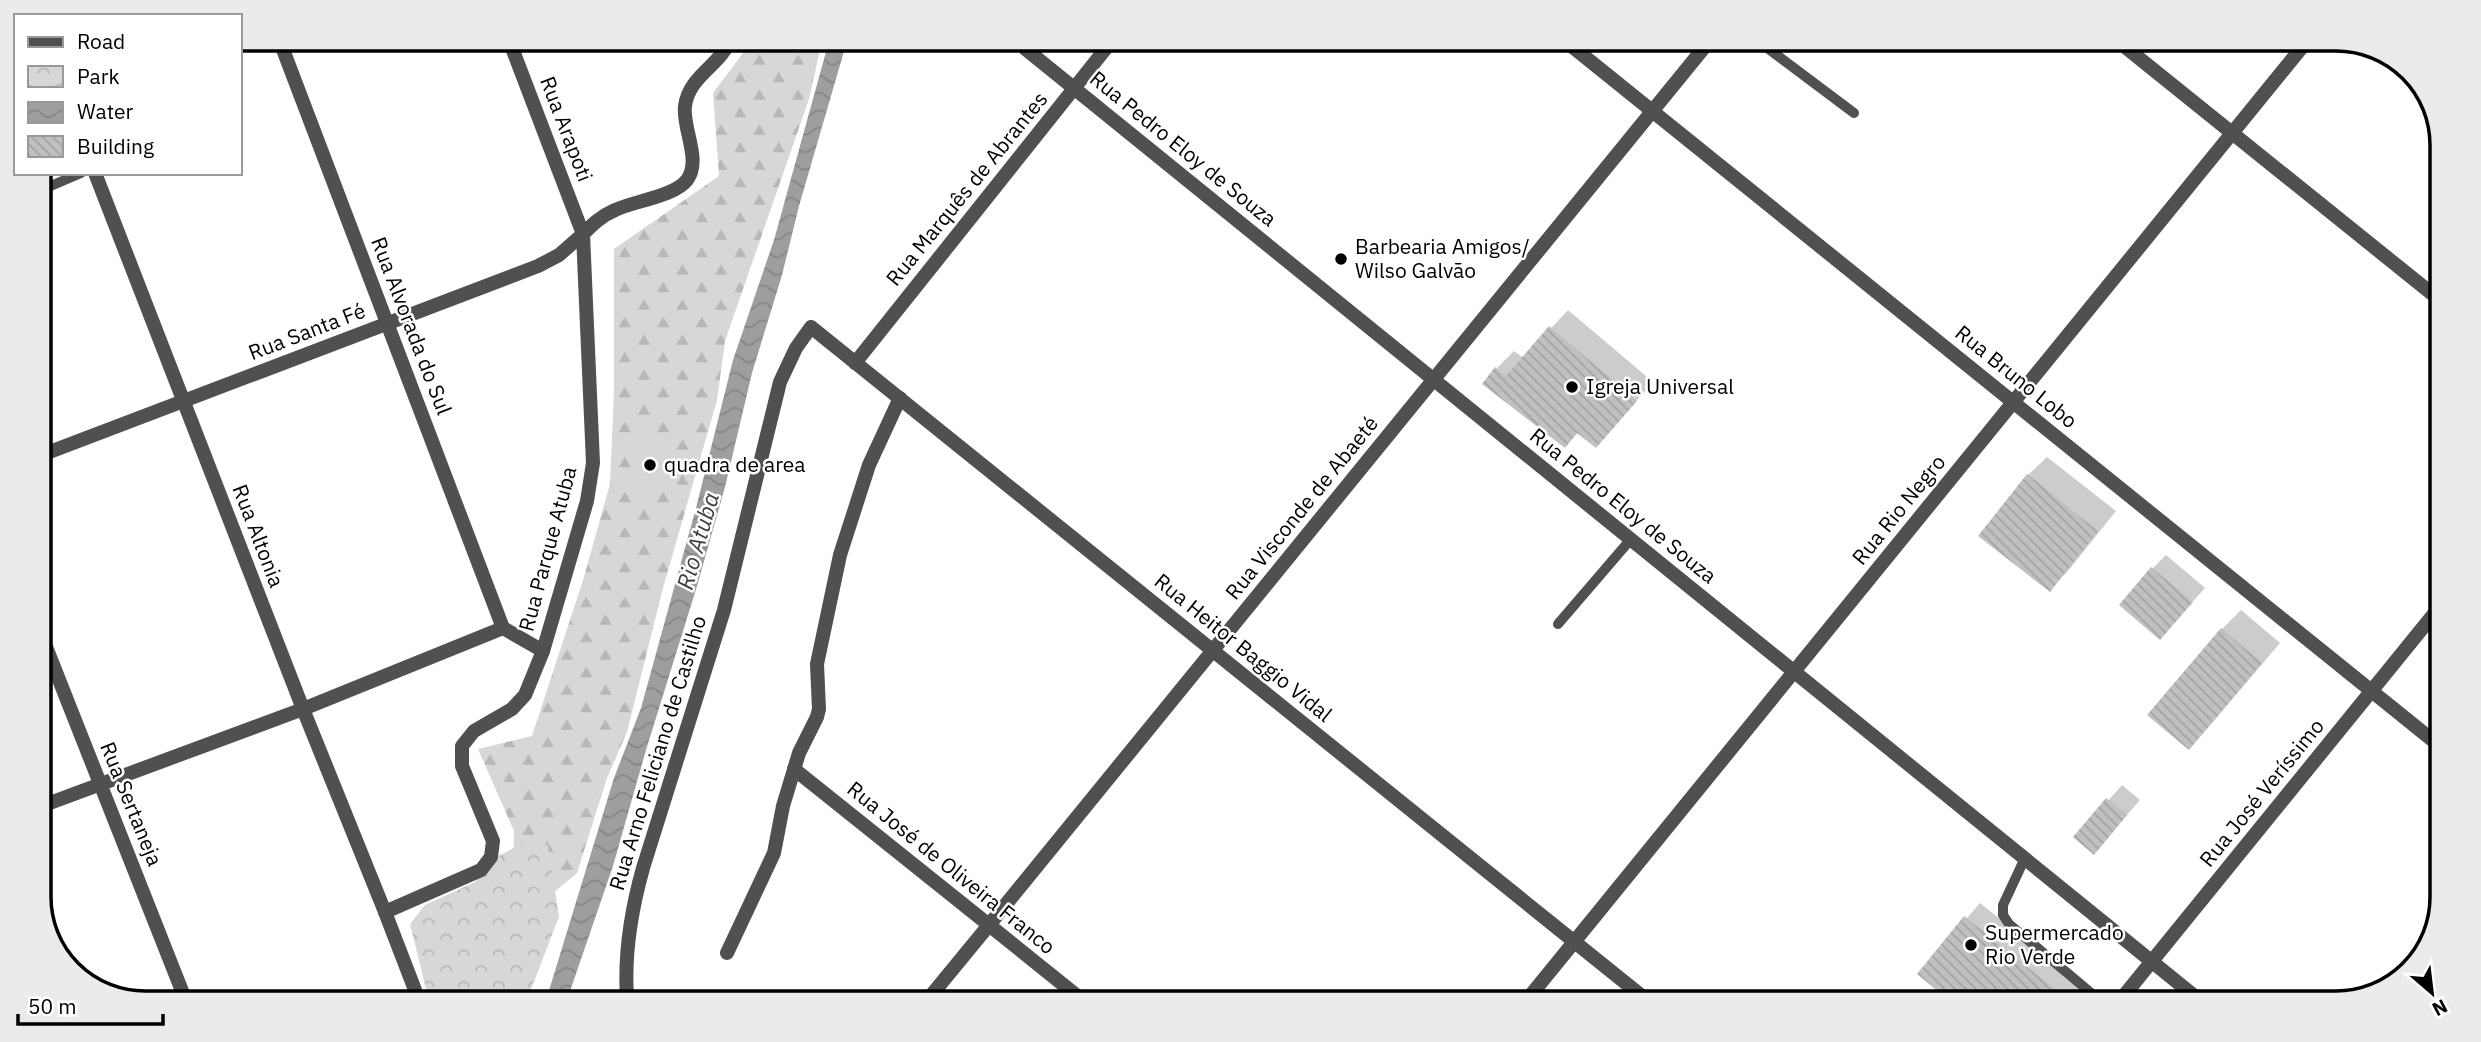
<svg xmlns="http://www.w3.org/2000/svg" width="2481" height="1042" viewBox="0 0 2481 1042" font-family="'IBM Plex Sans',sans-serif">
<defs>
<pattern id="forest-firs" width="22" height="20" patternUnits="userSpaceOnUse" patternTransform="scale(1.75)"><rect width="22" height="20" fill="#d7d7d7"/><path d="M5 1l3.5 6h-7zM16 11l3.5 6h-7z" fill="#b7b7b7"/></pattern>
<pattern id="park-crowns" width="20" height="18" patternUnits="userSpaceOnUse" patternTransform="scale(1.75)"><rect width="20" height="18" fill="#d7d7d7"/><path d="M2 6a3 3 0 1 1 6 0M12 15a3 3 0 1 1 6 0" fill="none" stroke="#b7b7b7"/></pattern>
<pattern id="water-waves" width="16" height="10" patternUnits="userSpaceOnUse" patternTransform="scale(1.75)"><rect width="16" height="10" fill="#9e9e9e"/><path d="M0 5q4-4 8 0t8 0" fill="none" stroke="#868686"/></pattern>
<pattern id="building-back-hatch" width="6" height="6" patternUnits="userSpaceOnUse" patternTransform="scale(1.75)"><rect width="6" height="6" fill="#c0c0c0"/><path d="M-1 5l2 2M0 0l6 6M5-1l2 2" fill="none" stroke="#a3a3a3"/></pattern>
</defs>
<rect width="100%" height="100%" fill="#fff"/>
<polygon fill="url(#forest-firs)" points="752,41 822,41 809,99 725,341 717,400 663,588 627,732 607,778 577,873 512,927 514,831 478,749 532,736 584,577 610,484 614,392 614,249 719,176 713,93"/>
<polygon fill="url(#park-crowns)" points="546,832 559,917 528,997 428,997 410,924 425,905 475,882 500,855"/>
<polygon fill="#d7d7d7" points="636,431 677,437 660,495 628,494"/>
<polygon fill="url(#water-waves)" points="829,41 847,41 799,206 782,275 752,373 725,487 697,586 646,750 613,866 568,997 547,997 614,778 641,708 696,508 733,360 774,240"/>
<g fill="#0003">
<polygon points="1568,310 1653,382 1596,446 1579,432 1565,446 1497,368 1514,351 1523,358"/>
<polygon points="2047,457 2116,511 2068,571 2049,590 2028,475"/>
<polygon points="2166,555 2205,588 2160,638 2152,569"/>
<polygon points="2241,610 2280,643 2207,729 2189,747 2222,629"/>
<polygon points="2122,785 2140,800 2094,853 2076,837"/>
<polygon points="1980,903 2087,989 2076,1003 1954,1002 1919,974"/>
</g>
<g fill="url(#building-back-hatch)">
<polygon points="1549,326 1637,401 1596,448 1577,433 1565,448 1482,384 1495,367 1506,376"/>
<polygon points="2027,474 2098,531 2050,592 1978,536"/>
<polygon points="2151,567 2193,602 2160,640 2119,605"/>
<polygon points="2221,628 2262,663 2189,750 2147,715"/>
<polygon points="2106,798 2127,815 2094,855 2073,837"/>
<polygon points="1964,916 2072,1003 1951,1002 1917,974"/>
</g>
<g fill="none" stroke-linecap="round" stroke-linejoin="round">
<g stroke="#505050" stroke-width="10">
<polyline points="1762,44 1854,113"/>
<polyline points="39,191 81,173"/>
<polyline points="1558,624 1631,539"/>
<polyline points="2025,858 2003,905 2003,915 2009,924 2103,1003"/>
</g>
<g stroke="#505050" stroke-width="14">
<polyline points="279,39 503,628"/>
<polyline points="1017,42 2203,1003"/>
<polyline points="1569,44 2436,743"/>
<polyline points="95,173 303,709 385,912"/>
<polyline points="855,363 1111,42"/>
<polyline points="39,456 538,266 559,255 583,234 509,40"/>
<polyline points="503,628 543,651"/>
<polyline points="39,629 184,996"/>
<polyline points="794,769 989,925 929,998"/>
<polyline points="39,807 303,709 503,628"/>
<polyline points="727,953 774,853 783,806 799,753 817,717 819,709 817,664 840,555 869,465 900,398"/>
<path d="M627,997C624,953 631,911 643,868L724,610L780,382L796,348L811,327L1648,1001"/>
<polyline points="1526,1001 2303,46"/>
</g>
<g stroke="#505050" stroke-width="14">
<polyline points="2124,46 2441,301"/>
<path d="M416,997L415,990L385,912L481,870L491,857L493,841L462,766V746L474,731L512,709L525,695L543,651L587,501L593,463L583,234C592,225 601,216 613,211C632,201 674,197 687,180C702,160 682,128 685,106C689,76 719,66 730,41"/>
<polyline points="1081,999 989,925 1707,44"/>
<polyline points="2118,1003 2438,609"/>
</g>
</g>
<g fill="#000" stroke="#fff" stroke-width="2.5">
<circle cx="1341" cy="259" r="7"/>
<circle cx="1572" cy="387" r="7"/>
<circle cx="650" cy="465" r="7"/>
<circle cx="1971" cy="945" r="7"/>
</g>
<g text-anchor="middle" stroke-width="5" stroke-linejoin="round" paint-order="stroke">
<g font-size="21" fill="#000" stroke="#fff">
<text transform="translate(566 129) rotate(69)" y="7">Rua Arapoti</text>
<text transform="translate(1183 149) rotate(39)" y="7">Rua Pedro Eloy de Souza</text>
<text transform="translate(967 189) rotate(-51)" y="7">Rua Marquês de Abrantes</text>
<text transform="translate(411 326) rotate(69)" y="7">Rua Alvorada do Sul</text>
<text transform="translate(307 332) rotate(-21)" y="7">Rua Santa Fé</text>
<text transform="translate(2016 377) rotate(39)" y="7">Rua Bruno Lobo</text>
<text transform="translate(1623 506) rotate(39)" y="7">Rua Pedro Eloy de Souza</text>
<text transform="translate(1302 508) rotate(-51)" y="7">Rua Visconde de Abaeté</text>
<text transform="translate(1899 510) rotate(-51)" y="7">Rua Rio Negro</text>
<text transform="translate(258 536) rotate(69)" y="7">Rua Altonia</text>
<text transform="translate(548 549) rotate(-75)" y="7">Rua Parque Atuba</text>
<text transform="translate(1243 648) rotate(39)" y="7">Rua Heitor Baggio Vidal</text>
<text transform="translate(658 753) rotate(-73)" y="7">Rua Arno Feliciano de Castilho</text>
<text transform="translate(2262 793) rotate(-51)" y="7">Rua José Veríssimo</text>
<text transform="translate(131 804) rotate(68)" y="7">Rua Sertaneja</text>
<text transform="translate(951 868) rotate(39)" y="7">Rua José de Oliveira Franco</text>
</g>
<g font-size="21" fill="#000" stroke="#fff" text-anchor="start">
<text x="1355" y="254">Barbearia Amigos/<tspan x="1355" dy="24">Wilso Galvão</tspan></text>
<text x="1586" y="394">Igreja Universal</text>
<text x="664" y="472">quadra de area</text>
<text x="1985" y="940">Supermercado<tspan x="1985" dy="24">Rio Verde</tspan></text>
</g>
<g font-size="23" font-style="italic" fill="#3f3f3f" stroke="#fff">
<text transform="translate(698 541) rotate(-74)" y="8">Rio Atuba</text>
</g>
</g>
<path d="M0 0H2481V1042H0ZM145 51H2336A94 94 0 0 1 2430 145V897A94 94 0 0 1 2336 991H145A94 94 0 0 1 51 897V145A94 94 0 0 1 145 51Z" fill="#ebebeb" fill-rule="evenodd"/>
<path fill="none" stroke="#000" stroke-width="3.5" d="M145 51H2336A94 94 0 0 1 2430 145V897A94 94 0 0 1 2336 991H145A94 94 0 0 1 51 897V145A94 94 0 0 1 145 51Z"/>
<rect x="14" y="14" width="228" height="161" fill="#ffffff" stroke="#999999" stroke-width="2"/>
<rect x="28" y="37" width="35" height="10" fill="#505050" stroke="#999999" stroke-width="2"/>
<text x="77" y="49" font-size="21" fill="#000000">Road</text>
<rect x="28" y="66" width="35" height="21" fill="url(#park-crowns)" stroke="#999999" stroke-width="2"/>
<text x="77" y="84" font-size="21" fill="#000000">Park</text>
<rect x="28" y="102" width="35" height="21" fill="url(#water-waves)" stroke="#999999" stroke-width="2"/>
<text x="77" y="119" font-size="21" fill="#000000">Water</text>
<rect x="28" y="136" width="35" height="21" fill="url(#building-back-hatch)" stroke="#999999" stroke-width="2"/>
<text x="77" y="154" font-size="21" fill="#000000">Building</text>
<g transform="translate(2432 993) rotate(152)" stroke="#ffffff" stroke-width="5" paint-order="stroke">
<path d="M0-5L12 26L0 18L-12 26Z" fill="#000000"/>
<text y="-10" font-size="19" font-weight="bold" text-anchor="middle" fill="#000000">N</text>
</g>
<path d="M18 1014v10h145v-10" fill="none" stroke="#000000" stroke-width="3.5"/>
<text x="28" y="1014" font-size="21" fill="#000000" stroke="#ffffff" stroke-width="5" paint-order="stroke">50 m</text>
</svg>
